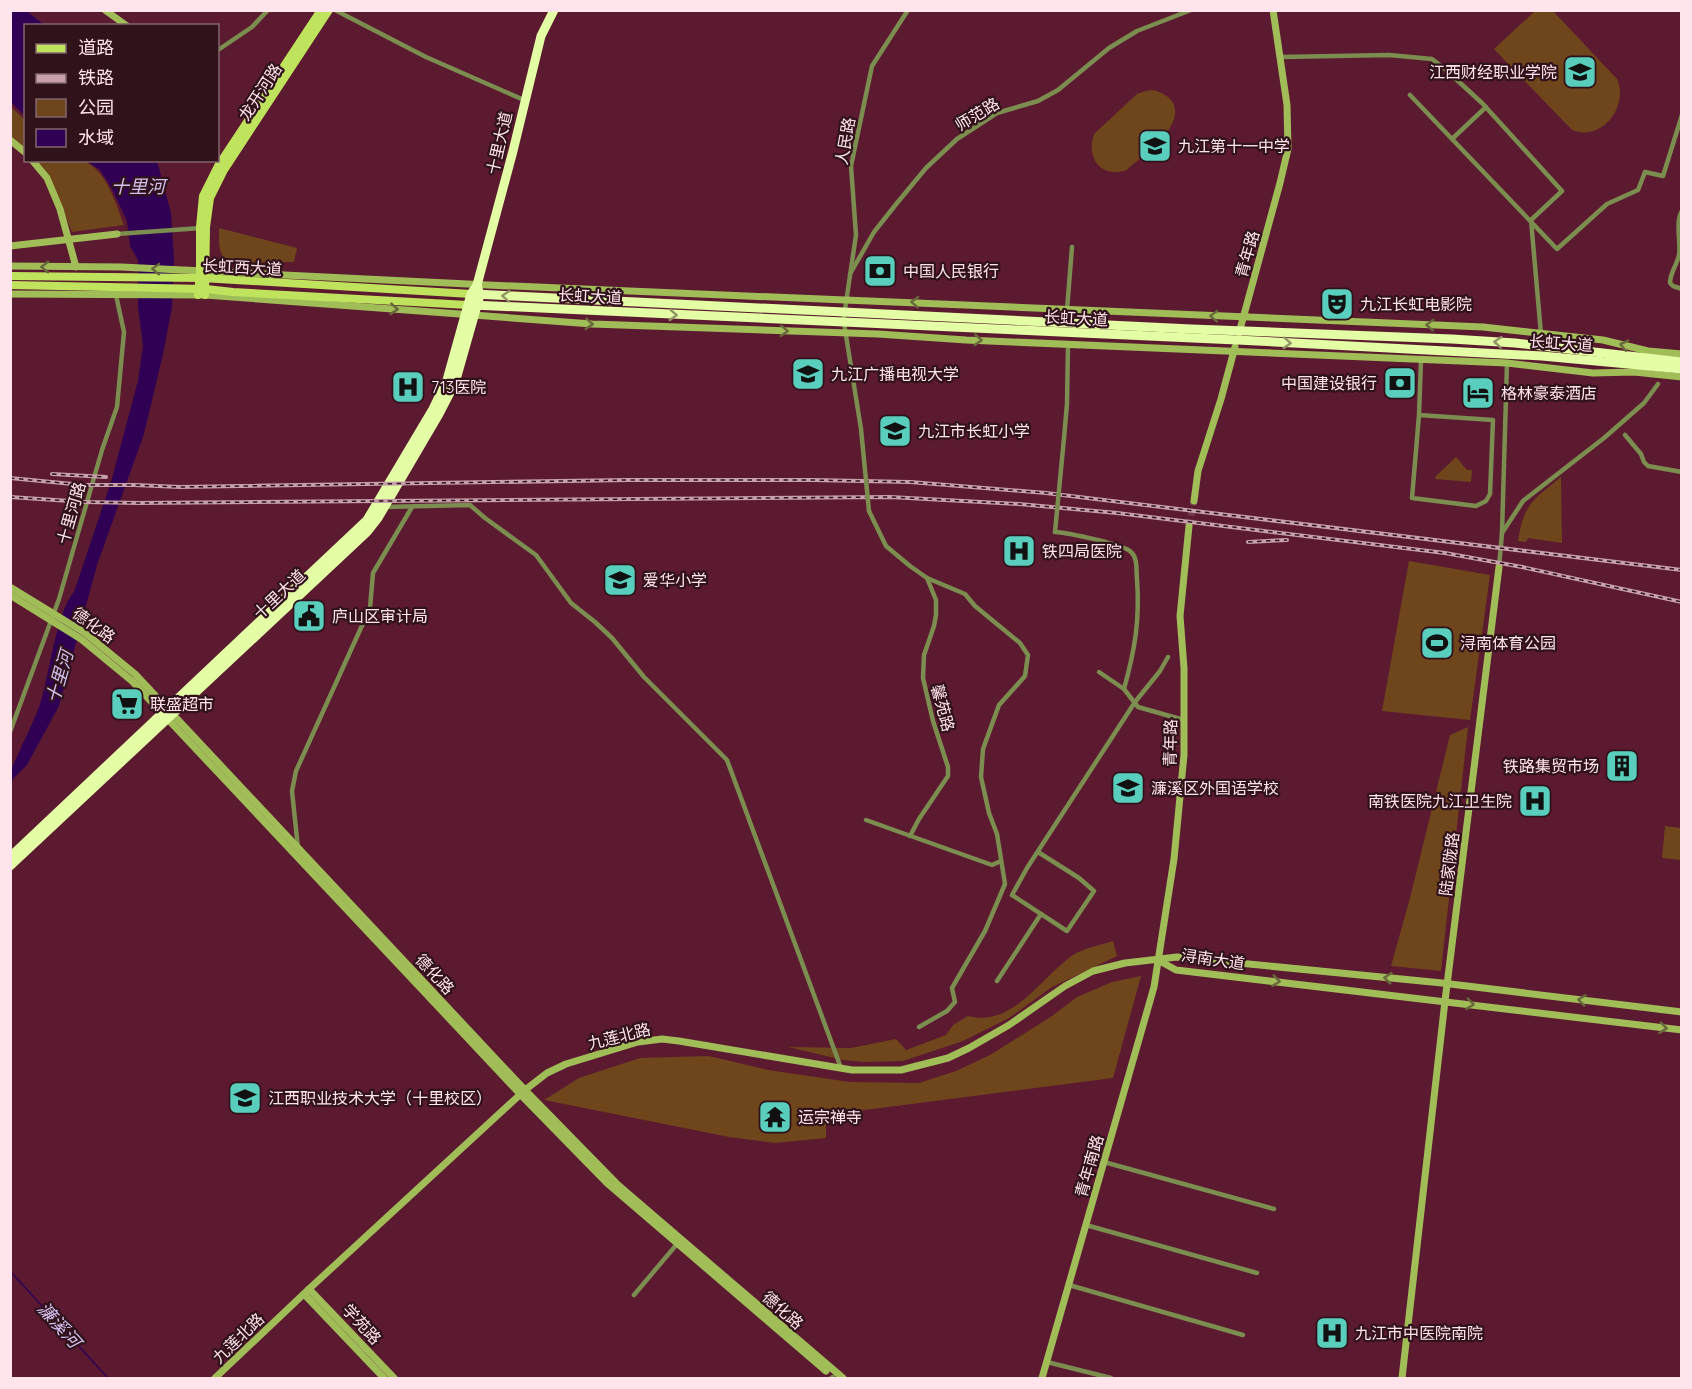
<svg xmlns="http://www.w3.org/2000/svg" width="1692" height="1389" viewBox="0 0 1692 1389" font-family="Quicksand,'Noto Sans SC',sans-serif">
<rect width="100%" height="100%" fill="#5c1a31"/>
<g fill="#6f451b">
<path d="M1535,11H1553L1617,79C1629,106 1602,142 1572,130L1494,49Z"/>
<path d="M1153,90C1161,92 1169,96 1173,103C1185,128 1142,155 1127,170C1100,179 1086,157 1094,134L1137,94L1146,91Z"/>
<polygon points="10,106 25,120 25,149 11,137"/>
<path d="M35,161C47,161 74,157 84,161C107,171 116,204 124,225L72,232L50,177Z"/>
<path d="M219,228L297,248L294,262L228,263C217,252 219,242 219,228Z"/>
<polygon points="1456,457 1467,470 1472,470 1471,482 1435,479 1436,476"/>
<path d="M1561,477L1562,543L1528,538L1526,542L1518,541C1524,503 1533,500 1561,477Z"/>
<polygon points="1409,561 1490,575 1470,720 1382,711"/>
<polygon points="1468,727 1441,971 1391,966 1410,898 1450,735"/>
<polygon points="1665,826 1681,828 1681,860 1662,858"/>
<path d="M1113,941L1117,956L1052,987L1009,1018L963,1041L903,1061L864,1062L843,1060L788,1047L851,1048L896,1039L906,1050L946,1035L953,1025L968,1016C1013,1028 1041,977 1073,955C1084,948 1101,945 1113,941Z"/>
<polygon points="1141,976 1113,1078 826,1115 826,1138 775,1143 729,1137 544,1100 579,1078 640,1058 709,1056 768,1070 850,1082 919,1083 956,1071 990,1055 1052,1016 1077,997 1112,982"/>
</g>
<g fill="#2f0054">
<polygon points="10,11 27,11 44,25 26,26 25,116 11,102"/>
<path d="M86,161H157L171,213L174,259L172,307L163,354L144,434L97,565L59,706L27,765L11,781V770C20,749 31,728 39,707C50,676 55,614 74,592L111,482L138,381L143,345L138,307V260L130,246L127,221L112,189L100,170Z"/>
</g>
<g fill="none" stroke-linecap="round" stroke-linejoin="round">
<polyline stroke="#2f0054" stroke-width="1.5" points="10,1271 108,1378"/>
<polyline stroke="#74384d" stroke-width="7" stroke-dasharray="7 3.5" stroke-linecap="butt" points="1189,526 1194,501"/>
<g stroke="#7b8d4f" stroke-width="4.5">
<polyline points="335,10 426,57 524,100"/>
<polyline points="218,50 252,27 268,10"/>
<polyline points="1280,57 1389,55 1432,59 1445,69 1482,103 1562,191 1531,220"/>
<polyline points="1410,95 1557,249 1607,204 1638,190 1645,172 1663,176 1682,115"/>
<polyline points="1452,139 1486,107"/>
<path d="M1682,211C1675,223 1681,240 1679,255C1677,265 1670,273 1670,283L1673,286L1682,289"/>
<polyline points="1531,220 1541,334"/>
<polyline points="117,234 201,228"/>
<polyline points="850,274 874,232 897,203 926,168 957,139 997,113 1038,101 1058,90 1109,48 1137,31 1191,10"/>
<polyline points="1067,310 1072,247"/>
<polyline points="843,323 856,235 851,166 872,66 908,10"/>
<polyline points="844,323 861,429"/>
<polyline points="1419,415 1493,420 1490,494 1486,501 1476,506 1412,498 1419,415 1421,360"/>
<polyline points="1625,435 1641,454 1644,462 1648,466 1682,472"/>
<polyline points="1064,438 1067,404 1068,344"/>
<polyline points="384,507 470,505 485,518 536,555 571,603 595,622 612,638 644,677 727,760 841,1068"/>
<polyline points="869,511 886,546 910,566 927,578 965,594 975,606 1020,643 1028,655 1025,676 999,705 983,749 981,777 989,813 997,834 1005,884 985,931 952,988 955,1002 947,1011 919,1027"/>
<path d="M1055,532C1068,533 1124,544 1131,552C1138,558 1136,571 1137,579C1140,620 1135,649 1124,689"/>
<polyline points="1502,533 1523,501 1604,438 1644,403 1658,384"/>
<polyline points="1499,567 1502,533 1507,363"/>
<polyline points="1099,672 1124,689 1138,707 1184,720"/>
<polyline points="10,732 59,599 102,450 117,407 124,332 116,295"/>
<polyline points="866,820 992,865 1001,861"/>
<polyline points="910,836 919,819 948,776 948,767 933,721 923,678 924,655 934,626 936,615 936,600 927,578"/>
<polyline points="298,848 292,791 296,771 370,608 373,573 412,507"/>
<polyline points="1038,852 1079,878 1094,891 1067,931 1012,895 1027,868 1135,702 1160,671 1168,657"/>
<polyline points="997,981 1041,914"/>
<polyline points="1104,1162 1274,1209"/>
<polyline points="1086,1225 1257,1273"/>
<polyline points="1069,1285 1243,1335"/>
<polyline points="634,1295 677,1244"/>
<polyline points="1047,1362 1111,1378"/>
<polyline points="831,1378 833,1377"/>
</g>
<g stroke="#a1bd58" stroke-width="7">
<polyline points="105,10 127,26"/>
<polyline points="10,140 26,153"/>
<polyline points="32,160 47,178 60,209 76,267"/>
<polyline points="10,246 117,234"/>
<polyline points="10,266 121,267 488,285 1483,327 1603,340 1648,351 1682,354"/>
<polyline points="10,294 205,295 592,324 878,334 966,340 1507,363 1593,373 1634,372 1682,377"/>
<polyline points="1239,333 1280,183 1288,149 1287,105 1273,10"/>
<polyline points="1194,501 1198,471 1221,399 1235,347"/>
<polyline points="10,587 85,633 135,674 525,1090 618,1185 843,1378"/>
<polyline points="10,595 81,639 132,681 521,1095 607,1183 826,1371"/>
<polyline points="1158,960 1176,970 1682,1030"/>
<polyline points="309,1289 394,1378"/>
<polyline points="304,1294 384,1378"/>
<polyline points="215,1378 309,1289 525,1090 547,1073 566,1064 638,1042 662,1039 679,1041 852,1070 901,1070 948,1058 969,1048 1009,1025 1065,986 1093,971 1125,963 1177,957 1442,983 1682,1012"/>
<polyline points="1042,1378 1154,987 1174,859 1184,755 1184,668 1180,616 1189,526"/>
<polyline points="1402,1378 1445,1001 1499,567"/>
</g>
<g stroke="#bfe35c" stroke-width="8">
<polyline points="10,276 202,278 471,294"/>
<polyline points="10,285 206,289 233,292 468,305"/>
<polyline points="198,295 200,271 200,227 203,196 218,166 321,10"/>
<polyline points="205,295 206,227 210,198 224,170 329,10"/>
</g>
<g stroke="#e3fea4" stroke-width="9">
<polyline points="477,285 513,151 541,36 554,10"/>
<polyline points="474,294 1191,329 1452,339 1515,343 1682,362"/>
<polyline points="473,305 1237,340 1542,356 1682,369"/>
<polyline points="10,857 367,520 433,409 447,380 471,294 477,285 480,295 455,383 439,414 378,518 367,532 10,866"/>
</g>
<defs>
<g id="rail">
<polyline points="52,474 106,477"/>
<polyline points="10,478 83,485 135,485 180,487 628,480 813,480 910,482 1046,493 1682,570"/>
<polyline points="10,497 85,502 139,503 890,497 1019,504 1117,513 1445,553 1522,567 1682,602"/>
<polyline points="1248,542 1287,540"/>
</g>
</defs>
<use href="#rail" stroke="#c8a0ac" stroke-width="4"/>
<use href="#rail" stroke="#30121b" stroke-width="1.5" stroke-dasharray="4.5" stroke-linecap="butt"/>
<g stroke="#7b8d4f" stroke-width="4.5">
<polyline points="861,429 869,511"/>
<polyline points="1055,532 1064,438"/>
</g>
</g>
<defs><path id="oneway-chevron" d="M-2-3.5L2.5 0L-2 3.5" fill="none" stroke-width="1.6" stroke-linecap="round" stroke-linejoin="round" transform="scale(1.5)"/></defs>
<g stroke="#68683a">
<use href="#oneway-chevron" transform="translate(45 267) rotate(-179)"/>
<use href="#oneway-chevron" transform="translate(156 269) rotate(-178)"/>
<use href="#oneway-chevron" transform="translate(915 302) rotate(-177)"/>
<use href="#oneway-chevron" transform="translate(394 309) rotate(4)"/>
<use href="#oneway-chevron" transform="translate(1214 316) rotate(-178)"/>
<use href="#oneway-chevron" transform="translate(589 324) rotate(3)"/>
<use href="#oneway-chevron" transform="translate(1430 325) rotate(-178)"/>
<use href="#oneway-chevron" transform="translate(784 331) rotate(3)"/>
<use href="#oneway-chevron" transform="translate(978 340) rotate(3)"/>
<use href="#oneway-chevron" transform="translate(1624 345) rotate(-167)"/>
<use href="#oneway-chevron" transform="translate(1388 978) rotate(-174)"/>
<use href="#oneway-chevron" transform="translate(1276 981) rotate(7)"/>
<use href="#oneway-chevron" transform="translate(1582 1000) rotate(-173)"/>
<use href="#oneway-chevron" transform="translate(1470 1004) rotate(7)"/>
<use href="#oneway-chevron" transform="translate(1663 1028) rotate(7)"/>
</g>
<g stroke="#929466">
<use href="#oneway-chevron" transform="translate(506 296) rotate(-177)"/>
<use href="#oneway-chevron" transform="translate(673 315) rotate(3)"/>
<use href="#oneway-chevron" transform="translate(1498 342) rotate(-176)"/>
<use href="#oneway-chevron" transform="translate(1287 343) rotate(3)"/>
</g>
<defs>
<symbol id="university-square" viewBox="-11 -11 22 22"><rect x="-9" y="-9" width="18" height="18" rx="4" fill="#5acebd" stroke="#30121b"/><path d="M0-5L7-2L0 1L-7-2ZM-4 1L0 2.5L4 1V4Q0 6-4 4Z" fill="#111"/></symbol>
<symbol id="school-square" viewBox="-11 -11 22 22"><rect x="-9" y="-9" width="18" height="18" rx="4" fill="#5acebd" stroke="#30121b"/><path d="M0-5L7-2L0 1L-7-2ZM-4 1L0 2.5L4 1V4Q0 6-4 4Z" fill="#111"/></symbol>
<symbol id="bank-square" viewBox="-11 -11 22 22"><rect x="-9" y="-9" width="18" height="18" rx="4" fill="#5acebd" stroke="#30121b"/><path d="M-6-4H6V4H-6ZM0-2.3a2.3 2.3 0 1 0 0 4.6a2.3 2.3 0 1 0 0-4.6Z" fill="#111"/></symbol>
<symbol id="theatre-square" viewBox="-11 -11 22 22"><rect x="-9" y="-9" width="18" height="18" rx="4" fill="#5acebd" stroke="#30121b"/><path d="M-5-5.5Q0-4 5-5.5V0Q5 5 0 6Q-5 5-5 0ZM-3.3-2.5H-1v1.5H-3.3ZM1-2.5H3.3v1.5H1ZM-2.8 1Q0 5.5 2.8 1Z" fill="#111"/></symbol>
<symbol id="hospital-square" viewBox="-11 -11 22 22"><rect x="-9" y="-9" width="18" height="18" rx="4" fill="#5acebd" stroke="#30121b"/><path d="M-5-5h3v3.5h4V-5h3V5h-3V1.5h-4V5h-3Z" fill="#111"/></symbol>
<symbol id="hotel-square" viewBox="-11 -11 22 22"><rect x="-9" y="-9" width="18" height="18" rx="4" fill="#5acebd" stroke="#30121b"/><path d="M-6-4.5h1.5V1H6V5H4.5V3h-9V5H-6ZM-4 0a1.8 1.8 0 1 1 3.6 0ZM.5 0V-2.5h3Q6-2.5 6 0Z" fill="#111"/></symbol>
<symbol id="civic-square" viewBox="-11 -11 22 22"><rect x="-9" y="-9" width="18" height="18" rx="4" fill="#5acebd" stroke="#30121b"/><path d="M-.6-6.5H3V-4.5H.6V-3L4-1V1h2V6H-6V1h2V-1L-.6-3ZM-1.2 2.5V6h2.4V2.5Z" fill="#111"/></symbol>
<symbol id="stadium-square" viewBox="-11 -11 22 22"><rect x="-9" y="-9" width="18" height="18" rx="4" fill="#5acebd" stroke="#30121b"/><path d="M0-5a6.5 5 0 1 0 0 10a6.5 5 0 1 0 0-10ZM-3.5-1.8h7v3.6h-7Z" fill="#111"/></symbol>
<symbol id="supermarket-square" viewBox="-11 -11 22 22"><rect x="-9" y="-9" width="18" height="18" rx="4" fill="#5acebd" stroke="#30121b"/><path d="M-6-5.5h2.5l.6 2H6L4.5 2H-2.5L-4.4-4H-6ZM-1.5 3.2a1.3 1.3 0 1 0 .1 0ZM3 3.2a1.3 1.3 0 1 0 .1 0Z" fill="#111"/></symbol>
<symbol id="building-square" viewBox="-11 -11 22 22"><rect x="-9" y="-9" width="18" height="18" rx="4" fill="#5acebd" stroke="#30121b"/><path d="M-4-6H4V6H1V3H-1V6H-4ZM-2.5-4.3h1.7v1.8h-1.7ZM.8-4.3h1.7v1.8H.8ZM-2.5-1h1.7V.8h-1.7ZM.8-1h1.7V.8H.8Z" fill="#111"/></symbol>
<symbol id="temple-square" viewBox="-11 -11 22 22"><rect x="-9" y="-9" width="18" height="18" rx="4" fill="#5acebd" stroke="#30121b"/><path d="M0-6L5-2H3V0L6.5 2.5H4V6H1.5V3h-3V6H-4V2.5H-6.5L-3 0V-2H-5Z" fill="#111"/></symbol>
</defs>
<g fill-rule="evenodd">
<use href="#university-square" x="1561" y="53" width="38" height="38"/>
<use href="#school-square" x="1136" y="127" width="38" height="38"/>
<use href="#bank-square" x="861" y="252" width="38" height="38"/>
<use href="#theatre-square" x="1318" y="285" width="38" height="38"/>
<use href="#school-square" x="789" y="355" width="38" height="38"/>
<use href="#bank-square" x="1381" y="364" width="38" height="38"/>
<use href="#hospital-square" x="389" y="368" width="38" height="38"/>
<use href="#hotel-square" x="1459" y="374" width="38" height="38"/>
<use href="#school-square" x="876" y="412" width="38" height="38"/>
<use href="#hospital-square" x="1000" y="532" width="38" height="38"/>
<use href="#school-square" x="601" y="561" width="38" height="38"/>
<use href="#civic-square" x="290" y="597" width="38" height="38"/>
<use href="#stadium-square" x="1418" y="624" width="38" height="38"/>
<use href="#supermarket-square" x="108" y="685" width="38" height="38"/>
<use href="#building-square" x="1603" y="747" width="38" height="38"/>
<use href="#school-square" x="1109" y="769" width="38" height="38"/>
<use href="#hospital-square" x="1516" y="782" width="38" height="38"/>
<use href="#university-square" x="226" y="1079" width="38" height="38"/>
<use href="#temple-square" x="756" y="1098" width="38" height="38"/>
<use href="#hospital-square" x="1313" y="1314" width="38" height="38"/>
</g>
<g text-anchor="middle" stroke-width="4.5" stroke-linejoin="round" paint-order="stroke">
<g font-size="16" fill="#ffe5eb" stroke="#30121b" text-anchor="start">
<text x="1557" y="78" text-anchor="end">江西财经职业学院</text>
<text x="1178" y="152">九江第十一中学</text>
<text x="903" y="277">中国人民银行</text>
<text x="1360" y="310">九江长虹电影院</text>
<text x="831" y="380">九江广播电视大学</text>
<text x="1377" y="389" text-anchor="end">中国建设银行</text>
<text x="431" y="393">713医院</text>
<text x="1501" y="399">格林豪泰酒店</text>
<text x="918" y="437">九江市长虹小学</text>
<text x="1042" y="557">铁四局医院</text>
<text x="643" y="586">爱华小学</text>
<text x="332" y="622">庐山区审计局</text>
<text x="1460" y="649">浔南体育公园</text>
<text x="150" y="710">联盛超市</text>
<text x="1599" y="772" text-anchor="end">铁路集贸市场</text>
<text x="1151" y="794">濂溪区外国语学校</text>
<text x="1512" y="807" text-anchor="end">南铁医院九江卫生院</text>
<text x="268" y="1104">江西职业技术大学（十里校区）</text>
<text x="798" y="1123">运宗禅寺</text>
<text x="1355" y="1339">九江市中医院南院</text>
</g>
<g font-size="16" fill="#ffe5eb" stroke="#30121b">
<text transform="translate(260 92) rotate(-57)" y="6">龙开河路</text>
<text transform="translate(977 114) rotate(-31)" y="6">师范路</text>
<text transform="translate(845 141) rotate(-80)" y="6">人民路</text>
<text transform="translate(499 143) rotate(-77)" y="6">十里大道</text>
<text transform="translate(1247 254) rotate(-74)" y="6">青年路</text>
<text transform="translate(242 267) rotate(3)" y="6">长虹西大道</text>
<text transform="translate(590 296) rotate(3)" y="6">长虹大道</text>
<text transform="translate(1076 318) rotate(3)" y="6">长虹大道</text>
<text transform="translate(1561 343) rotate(4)" y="6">长虹大道</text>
<text transform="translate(71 513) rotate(-74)" y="6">十里河路</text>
<text transform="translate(279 594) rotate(-43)" y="6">十里大道</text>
<text transform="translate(94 625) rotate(36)" y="6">德化路</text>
<text transform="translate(943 708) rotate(75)" y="6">馨苑路</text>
<text transform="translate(1170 743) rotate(-89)" y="6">青年路</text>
<text transform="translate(1449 864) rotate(-83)" y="6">陆家陇路</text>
<text transform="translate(1213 959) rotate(8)" y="6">浔南大道</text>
<text transform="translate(435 974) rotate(47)" y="6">德化路</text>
<text transform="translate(619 1036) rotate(-14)" y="6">九莲北路</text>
<text transform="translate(1089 1166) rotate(-74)" y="6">青年南路</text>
<text transform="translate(783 1310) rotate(41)" y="6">德化路</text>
<text transform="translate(362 1324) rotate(47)" y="6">学苑路</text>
<text transform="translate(238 1338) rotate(-44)" y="6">九莲北路</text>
</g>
<g font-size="18" font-style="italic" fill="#d2c0ee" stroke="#30121b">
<text x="138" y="193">十里河</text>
<text transform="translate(60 677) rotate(-74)" y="6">十里河</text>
<text transform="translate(59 1325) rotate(48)" y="6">濂溪河</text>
</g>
</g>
<rect width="1692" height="1389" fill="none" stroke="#ffe5eb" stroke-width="24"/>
<rect x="24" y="24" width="195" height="138" fill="#30121b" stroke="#83666e" stroke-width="1.5"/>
<rect x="36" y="44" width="30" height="9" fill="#bfe35c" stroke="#83666e" stroke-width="1.5"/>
<text x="78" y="54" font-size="18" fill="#ffe5eb">道路</text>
<rect x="36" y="74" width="30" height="9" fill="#c8a0ac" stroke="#83666e" stroke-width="1.5"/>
<text x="78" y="84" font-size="18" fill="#ffe5eb">铁路</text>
<rect x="36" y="99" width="30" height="18" fill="#6f451b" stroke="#83666e" stroke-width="1.5"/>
<text x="78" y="114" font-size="18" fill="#ffe5eb">公园</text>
<rect x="36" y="129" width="30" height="18" fill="#2f0054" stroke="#83666e" stroke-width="1.5"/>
<text x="78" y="144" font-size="18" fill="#ffe5eb">水域</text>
</svg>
